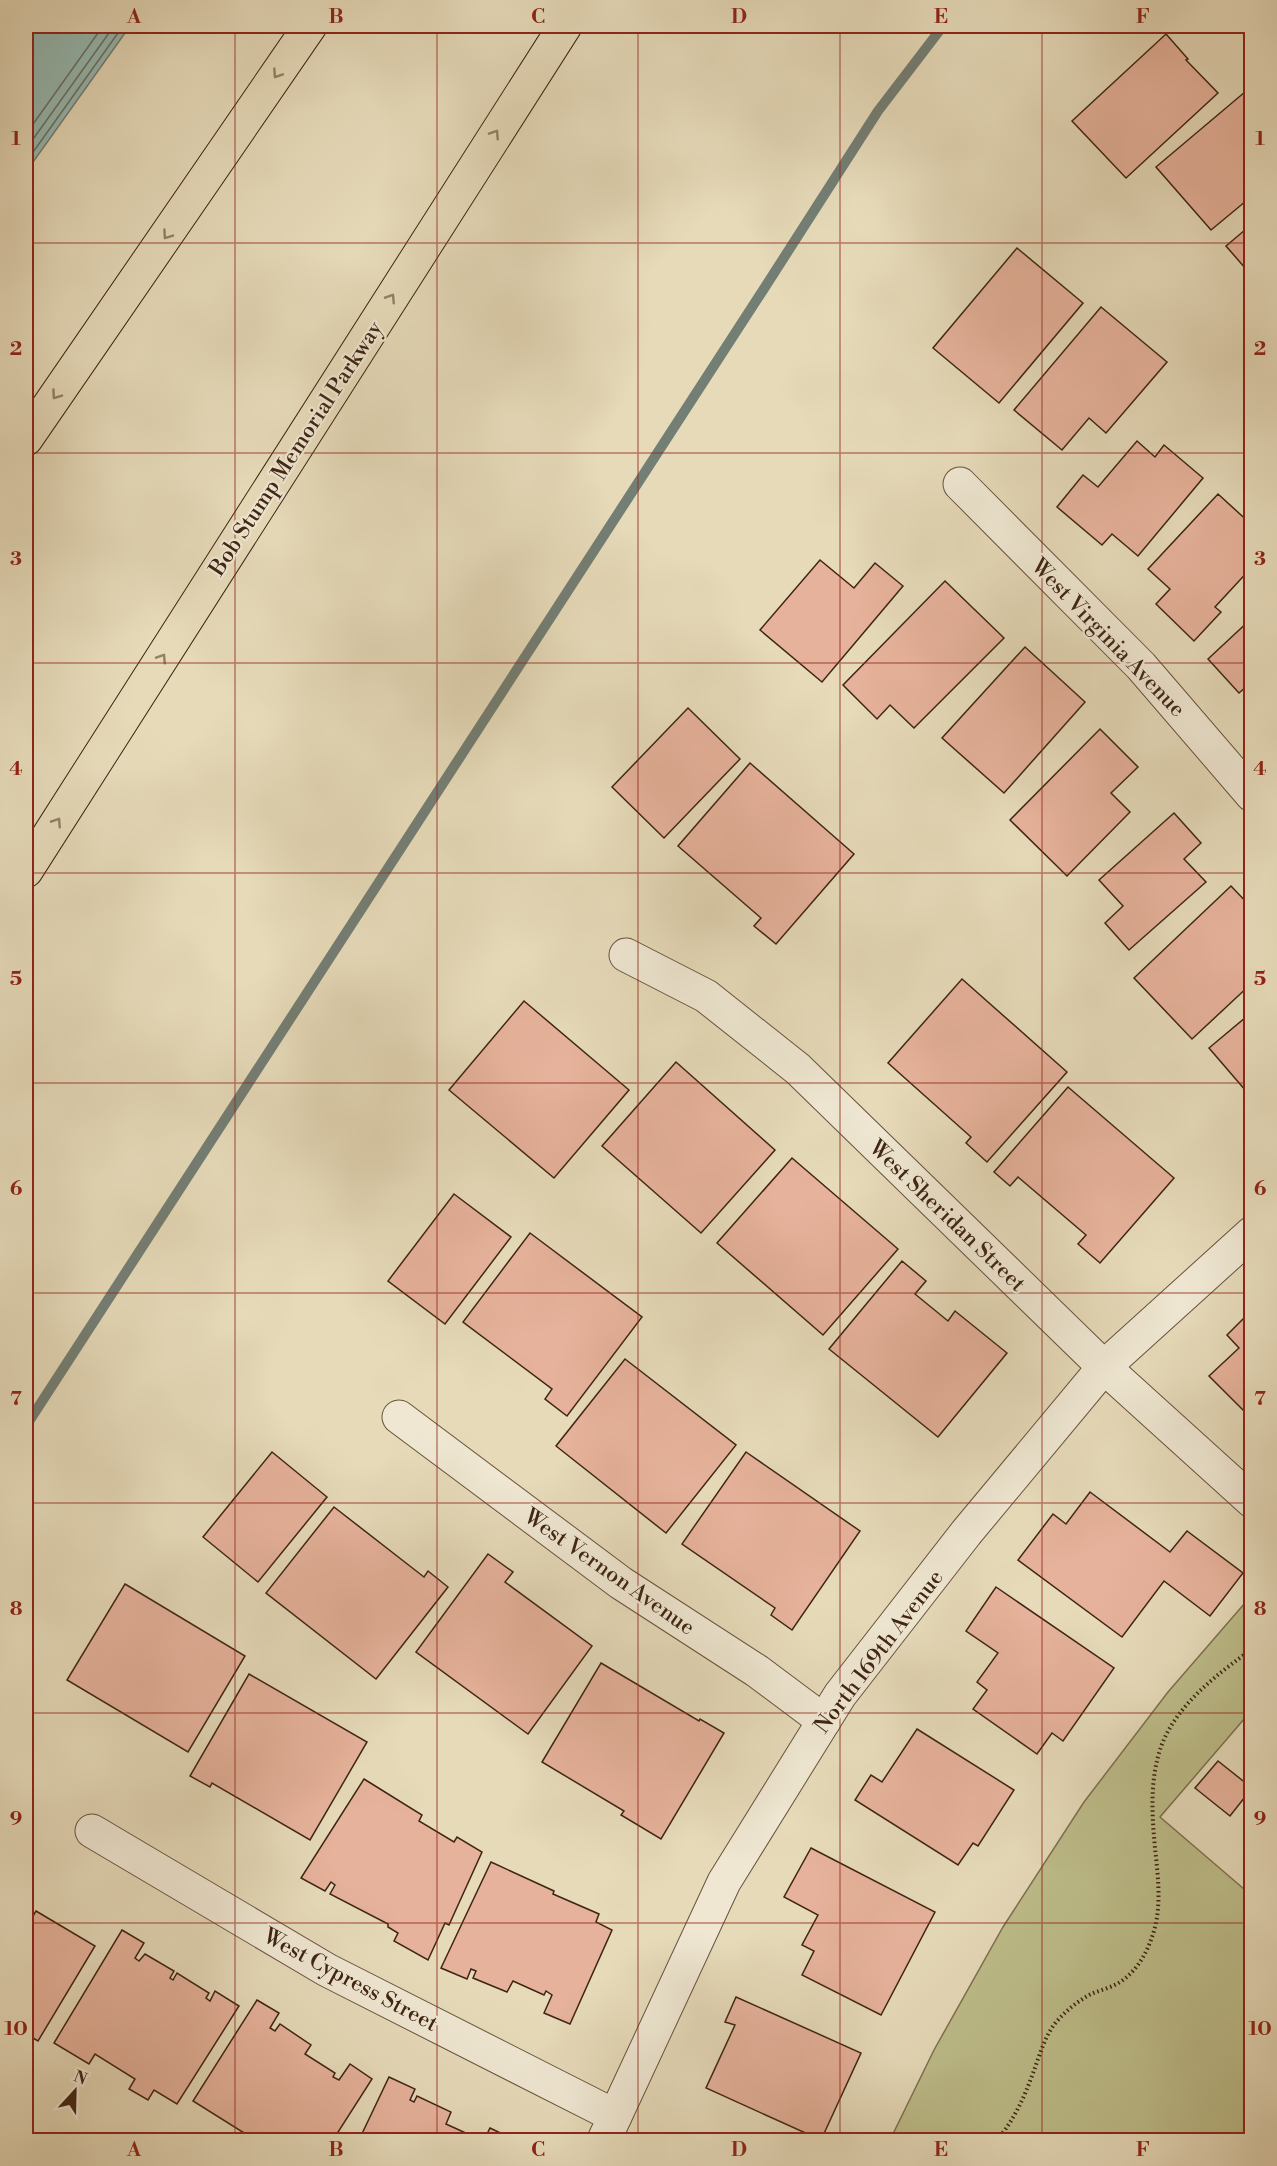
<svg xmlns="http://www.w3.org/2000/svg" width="1277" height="2166" viewBox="0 0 1277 2166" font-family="'Libre Bodoni',serif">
<rect width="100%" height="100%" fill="#e6dab9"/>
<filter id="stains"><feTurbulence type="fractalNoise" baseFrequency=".00333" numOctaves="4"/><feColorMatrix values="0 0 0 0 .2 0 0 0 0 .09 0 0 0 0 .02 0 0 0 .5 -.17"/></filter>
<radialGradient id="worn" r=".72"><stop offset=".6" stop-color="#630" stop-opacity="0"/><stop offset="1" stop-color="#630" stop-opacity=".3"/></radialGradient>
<polygon fill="#bdbd8a" stroke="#7e7150" stroke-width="1.5" points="1251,1596 1251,1711 1160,1817 1251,1895 1251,2140 890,2140 934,2050 1003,1927 1084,1802 1168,1692"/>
<polygon fill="#96bab3" stroke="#737e74" stroke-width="1.5" points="26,26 130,26 26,172"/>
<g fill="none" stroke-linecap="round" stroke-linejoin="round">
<g stroke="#6a7064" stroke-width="1.5">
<polyline points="26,134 103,26"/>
<polyline points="26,149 114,26"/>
<polyline points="26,162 123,26"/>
</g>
<polyline stroke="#737e74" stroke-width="10" points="26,1426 767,284 878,111 943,26"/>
</g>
<g fill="#e6b29b" stroke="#3f2515" stroke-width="1.5">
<polygon points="1166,34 1188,59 1186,60 1218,93 1126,178 1072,121"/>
<polygon points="1252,86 1252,196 1211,230 1156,167"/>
<polygon points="1252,224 1252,276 1226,246"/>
<polygon points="1017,248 1083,303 999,403 933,348"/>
<polygon points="1101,307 1167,362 1106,433 1089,418 1062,450 1014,410"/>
<polygon points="1137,441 1155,457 1164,445 1203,478 1138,556 1112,534 1102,545 1057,507 1083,475 1098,487"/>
<polygon points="1218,494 1252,525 1252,539 1244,547 1252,554 1252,567 1215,607 1221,612 1194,641 1156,604 1170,589 1148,569"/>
<polygon points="820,560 854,588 875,563 903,586 822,682 760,630"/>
<polygon points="945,581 1004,638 914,728 890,705 877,719 843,685"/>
<polygon points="1252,618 1252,691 1247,686 1239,693 1208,659"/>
<polygon points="1025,647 1085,702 1004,793 942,738"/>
<polygon points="688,708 740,759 664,838 612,787"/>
<polygon points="1100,729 1138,767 1111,793 1130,812 1067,876 1010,820"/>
<polygon points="750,763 854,854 776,944 754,926 761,918 678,846"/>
<polygon points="1174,813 1201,843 1184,859 1206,882 1129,950 1105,923 1123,906 1099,880"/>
<polygon points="1231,886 1252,908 1252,983 1192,1039 1134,978"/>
<polygon points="962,979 1067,1072 987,1162 966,1143 971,1137 888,1063"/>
<polygon points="524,1001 629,1090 554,1178 449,1090"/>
<polygon points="1252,1012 1252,1098 1209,1048"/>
<polygon points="676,1062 775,1150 701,1233 602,1146"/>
<polygon points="1068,1087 1174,1178 1100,1263 1078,1244 1086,1235 1018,1177 1010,1186 994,1172"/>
<polygon points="792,1158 898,1249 823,1335 717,1243"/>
<polygon points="454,1194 511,1237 445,1324 388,1281"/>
<polygon points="530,1233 642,1317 567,1416 545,1399 552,1389 463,1322"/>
<polygon points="902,1261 926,1281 915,1294 948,1321 955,1311 1007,1353 938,1437 829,1349"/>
<polygon points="1252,1310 1252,1419 1209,1376 1239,1348 1227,1335"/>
<polygon points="625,1359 736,1445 666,1533 556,1446"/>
<polygon points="272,1452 327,1497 258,1582 203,1537"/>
<polygon points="746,1452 860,1531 792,1630 771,1615 775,1608 682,1544"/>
<polygon points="1090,1492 1170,1552 1187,1531 1243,1573 1210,1616 1164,1581 1122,1637 1018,1560 1053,1514 1066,1524"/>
<polygon points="334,1507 424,1577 428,1571 448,1587 376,1679 266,1593"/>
<polygon points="488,1554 513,1572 505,1582 592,1646 528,1734 416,1652"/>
<polygon points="125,1584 245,1656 188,1752 67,1680"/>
<polygon points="996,1587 1114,1668 1063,1741 1052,1733 1037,1754 973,1709 987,1690 977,1682 998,1653 966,1631"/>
<polygon points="601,1663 699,1721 700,1719 724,1733 661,1839 621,1815 624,1811 542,1762"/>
<polygon points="249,1674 367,1742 310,1840 212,1783 210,1787 190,1776"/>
<polygon points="917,1729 1014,1790 978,1846 973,1843 958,1865 855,1800 871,1775 882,1782"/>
<polygon points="1218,1761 1252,1788 1230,1816 1195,1788"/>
<polygon points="364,1779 422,1815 419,1821 454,1842 457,1837 482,1852 449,1925 445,1923 428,1960 394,1941 398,1933 388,1927 388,1924 330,1894 335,1885 331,1882 325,1891 301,1878"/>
<polygon points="811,1848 935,1912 881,2015 802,1975 814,1951 802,1945 818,1915 784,1897"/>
<polygon points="491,1862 554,1891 553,1894 599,1914 596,1922 612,1930 570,2024 544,2013 552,1995 546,1991 544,1995 513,1981 507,1992 473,1978 476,1971 471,1969 467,1979 441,1968"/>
<polygon points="36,1911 95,1946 38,2041 26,2034 26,1922 28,1924"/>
<polygon points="122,1930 144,1943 135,1958 139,1961 145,1954 174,1971 170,1978 173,1980 177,1973 209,1993 206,1998 210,2001 215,1991 239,2006 177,2104 154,2090 148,2100 129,2089 135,2079 95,2054 89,2064 54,2043"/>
<polygon points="736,1997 861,2053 821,2140 706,2088 735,2025 725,2022"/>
<polygon points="257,2000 279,2013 270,2028 275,2031 280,2024 311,2045 305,2054 335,2073 333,2077 339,2080 350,2064 372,2079 333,2140 263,2140 254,2135 252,2138 193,2101"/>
<polygon points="389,2077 415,2089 410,2100 414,2102 417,2096 451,2112 446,2124 477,2138 476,2140 359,2140"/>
<polygon points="490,2128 515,2140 484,2140"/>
</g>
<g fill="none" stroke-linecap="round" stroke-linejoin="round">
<defs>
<g id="street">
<polyline points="960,484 1141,666 1252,795"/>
<polyline points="626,955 706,996 798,1069 1104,1367 1252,1501"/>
<polyline points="399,1417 621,1583 757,1671 824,1721"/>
<polyline points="92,1831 327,1970 615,2116"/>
<polyline points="604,2140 724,1882 840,1695 966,1533 1104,1367 1252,1233"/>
</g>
<g id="highway">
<polyline points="26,439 310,26"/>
<polyline points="26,871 565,26"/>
</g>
</defs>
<use href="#street" stroke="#69523e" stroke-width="35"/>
<use href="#highway" stroke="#3f2515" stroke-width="35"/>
<path stroke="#3f2515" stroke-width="4" stroke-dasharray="1.5 3" stroke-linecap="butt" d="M997,2140C1014,2120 1024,2098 1033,2073C1040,2055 1045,2034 1058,2020C1068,2009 1078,2001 1091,1994C1100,1990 1111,1988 1120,1982C1137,1971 1147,1953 1153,1934C1162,1907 1158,1876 1155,1848C1152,1816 1150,1784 1159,1753C1172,1708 1216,1675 1252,1649"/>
<use href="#street" stroke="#efe7d2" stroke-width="33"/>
<use href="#highway" stroke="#e6dab9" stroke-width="33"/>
</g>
<defs><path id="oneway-chevron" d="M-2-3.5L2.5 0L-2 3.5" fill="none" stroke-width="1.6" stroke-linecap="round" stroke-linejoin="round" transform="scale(1.5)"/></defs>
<g stroke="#928067">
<use href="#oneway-chevron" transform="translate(277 74) rotate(124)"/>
<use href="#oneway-chevron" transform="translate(495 134) rotate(-57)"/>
<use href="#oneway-chevron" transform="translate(167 235) rotate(125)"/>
<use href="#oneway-chevron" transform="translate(391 298) rotate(-57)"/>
<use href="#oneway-chevron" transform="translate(56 395) rotate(125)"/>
<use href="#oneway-chevron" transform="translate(162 658) rotate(-57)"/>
<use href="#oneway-chevron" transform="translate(57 822) rotate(-57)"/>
</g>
<path fill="none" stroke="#8f2418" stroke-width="1.5" stroke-opacity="0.55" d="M235,26V2140M437,26V2140M638,26V2140M840,26V2140M1042,26V2140M26,243H1252M26,453H1252M26,663H1252M26,873H1252M26,1083H1252M26,1293H1252M26,1503H1252M26,1713H1252M26,1923H1252"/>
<g text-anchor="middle" stroke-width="4.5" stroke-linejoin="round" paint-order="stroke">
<g font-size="22" fill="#3f2515" stroke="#efe7d2">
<text transform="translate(295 448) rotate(-57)" y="8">Bob Stump Memorial Parkway</text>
<text transform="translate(1109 637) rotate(46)" y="8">West Virginia Avenue</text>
<text transform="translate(948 1215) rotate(44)" y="8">West Sheridan Street</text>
<text transform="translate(610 1571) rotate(35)" y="8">West Vernon Avenue</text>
<text transform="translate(878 1651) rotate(-53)" y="8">North 169th Avenue</text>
<text transform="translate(351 1979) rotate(28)" y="8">West Cypress Street</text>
</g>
</g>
<rect width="1277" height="2166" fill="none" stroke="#e6dab9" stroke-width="66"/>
<g transform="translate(75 2091) rotate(22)" stroke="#efe7d2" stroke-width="4.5" paint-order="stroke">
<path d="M0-4.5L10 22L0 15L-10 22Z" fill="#3f2515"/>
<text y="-9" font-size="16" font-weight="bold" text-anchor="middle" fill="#3f2515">N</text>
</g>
<rect x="33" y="33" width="1211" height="2100" fill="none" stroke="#8f2418" stroke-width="2"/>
<g font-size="20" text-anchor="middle" font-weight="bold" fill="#8f2418">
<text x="134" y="23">A</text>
<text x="336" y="23">B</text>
<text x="538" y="23">C</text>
<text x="739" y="23">D</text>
<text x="941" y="23">E</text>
<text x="1143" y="23">F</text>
<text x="16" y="145">1</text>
<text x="1260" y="145">1</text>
<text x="16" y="355">2</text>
<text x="1260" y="355">2</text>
<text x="16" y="565">3</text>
<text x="1260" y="565">3</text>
<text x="16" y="775">4</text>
<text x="1260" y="775">4</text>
<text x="16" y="985">5</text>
<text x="1260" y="985">5</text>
<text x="16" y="1195">6</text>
<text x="1260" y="1195">6</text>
<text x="16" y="1405">7</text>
<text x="1260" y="1405">7</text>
<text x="16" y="1615">8</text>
<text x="1260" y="1615">8</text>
<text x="16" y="1825">9</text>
<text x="1260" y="1825">9</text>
<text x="16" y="2035">10</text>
<text x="1260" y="2035">10</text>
<text x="134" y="2156">A</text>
<text x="336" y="2156">B</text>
<text x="538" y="2156">C</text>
<text x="739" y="2156">D</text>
<text x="941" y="2156">E</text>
<text x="1143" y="2156">F</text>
</g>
<rect width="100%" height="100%" filter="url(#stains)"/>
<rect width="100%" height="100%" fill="url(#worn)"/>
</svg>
